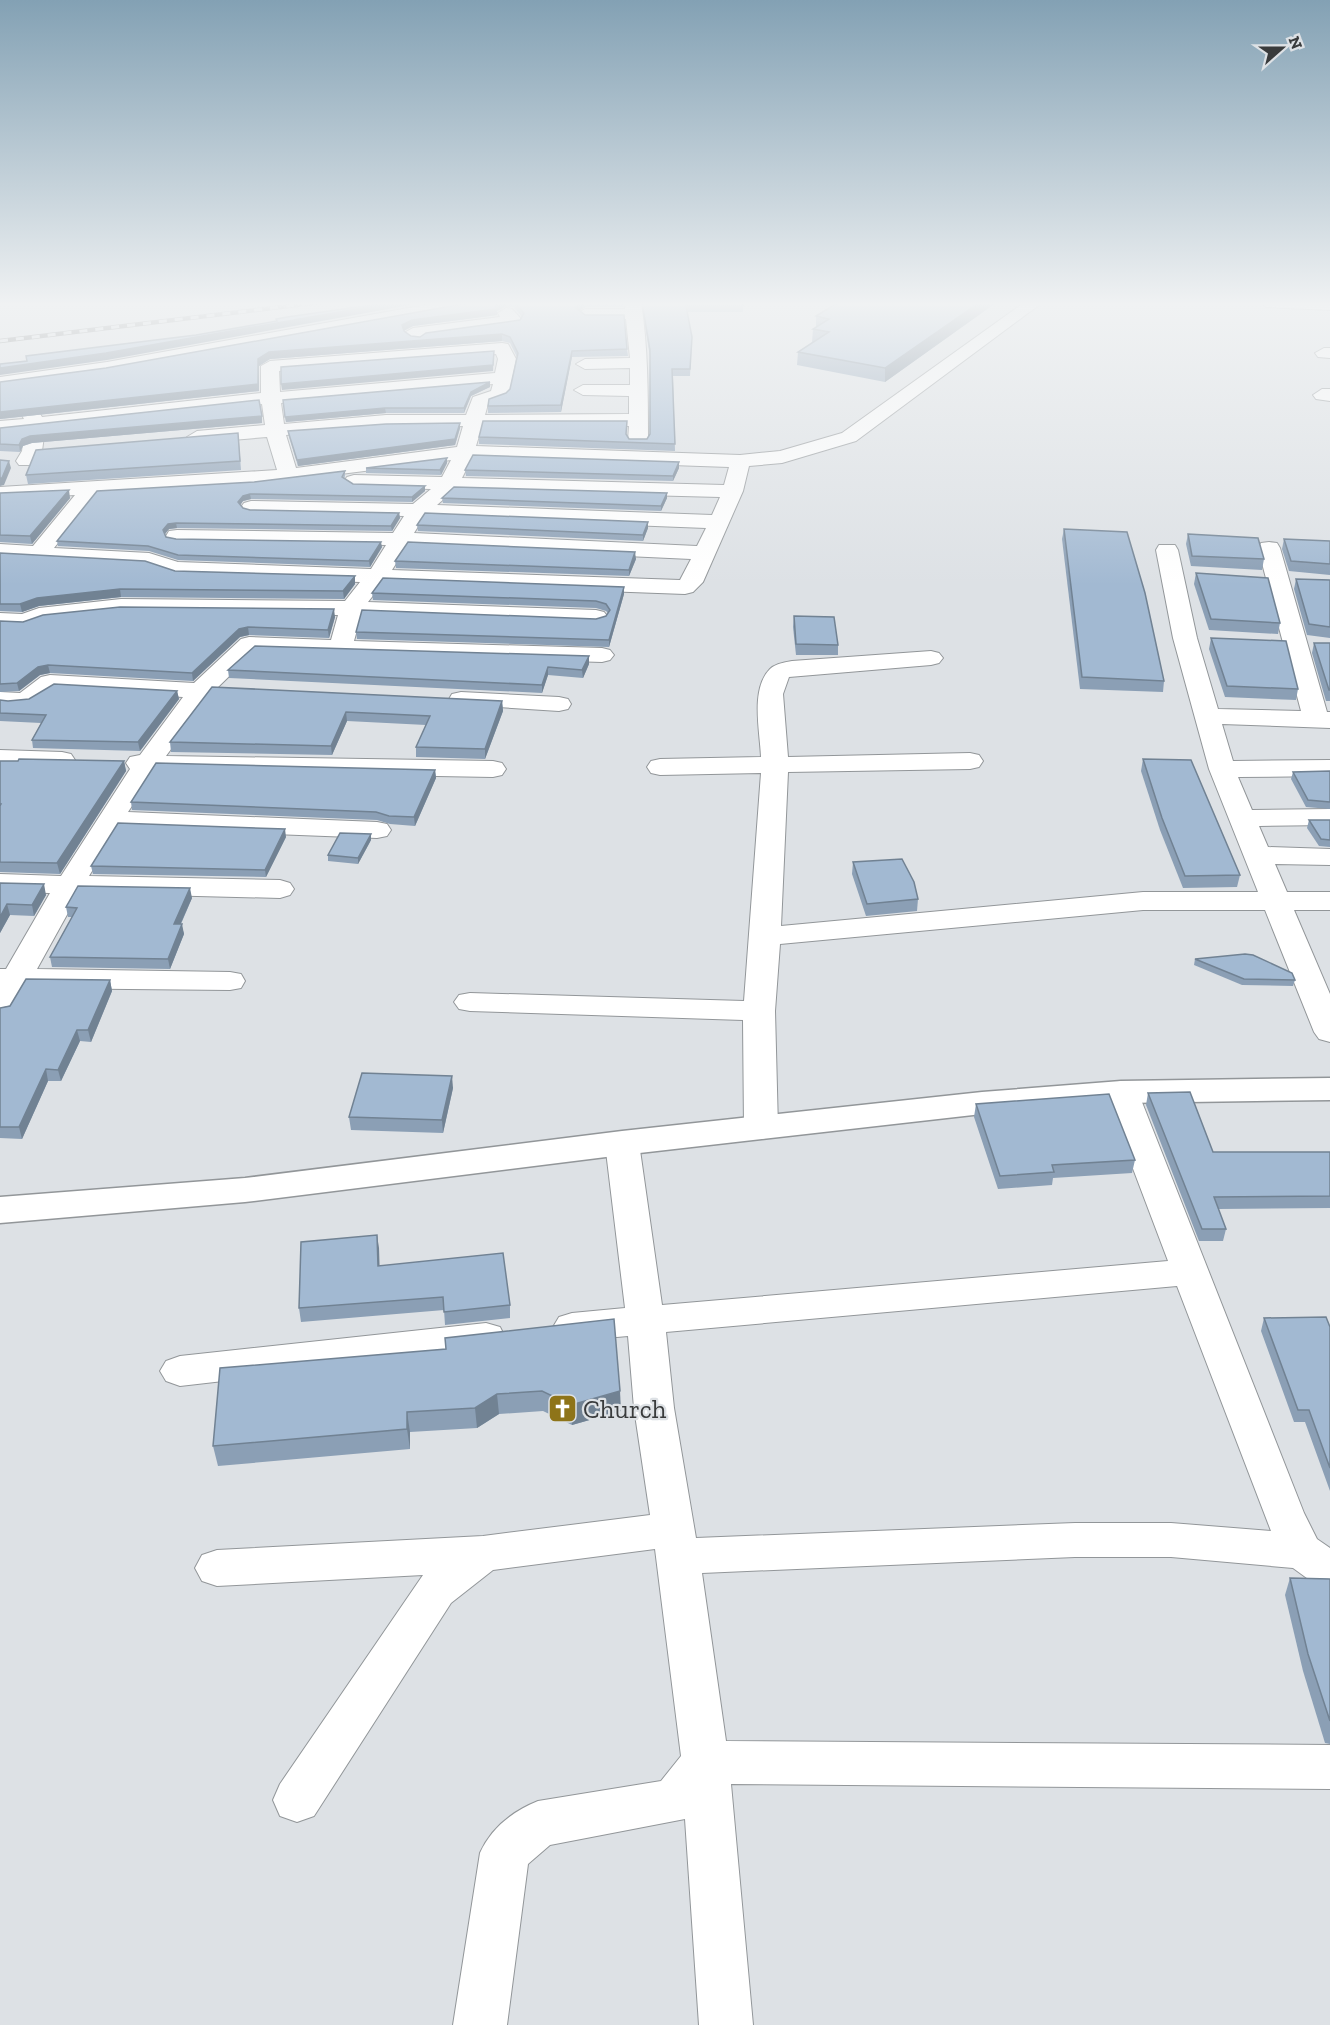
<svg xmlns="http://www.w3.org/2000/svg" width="1330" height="2025" viewBox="0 0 1330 2025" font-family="'Zilla Slab',serif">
<rect width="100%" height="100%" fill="#dde1e5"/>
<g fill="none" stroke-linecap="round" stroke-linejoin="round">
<defs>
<g id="street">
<polygon points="442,302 476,302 468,307 107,372 0,387 0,377 107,362"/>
<path d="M625,302H641C648,347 648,394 648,441L645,445H631L628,441L629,426H482L476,446L740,455L780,451L842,433L1025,302H1043L856,441L782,463L749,466L743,491L703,582L693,592L685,594L383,583L368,602L596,610L604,612L608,617L604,622L596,624L361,615L354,641L602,648L610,650L614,655L610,660L602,662L255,651L214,691L166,756L493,761L502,763L506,769L502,775L493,777L155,771L128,812L377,822L387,824L391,830L387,836L377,838L118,828L89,876L280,880L290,883L294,889L290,895L280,898L79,893L37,969L230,972L241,974L245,981L241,988L230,990L27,988L11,1016L0,1018V969H6L50,893L0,892V874L61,876L130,769L126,763L130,757L140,755L183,697L55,690C33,707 29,709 0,706V692L20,693L41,677L50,675L194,683L241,639L249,637L331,640L338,615L121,613L44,621L25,628L0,627V613L22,614L39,608L121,599L345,601L360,582L176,576L147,566L0,558V544L33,546L75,495L0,499V487L277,470L267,437L197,443L187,437L197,431L265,425L262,404L45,428L42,451L33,465H19L16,461L22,451L25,430L0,433V421L24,419L17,406L26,400L33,402L42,417L261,393V366L270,361L502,343L508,344L516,359L509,394L506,398L488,404L485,415L629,414V396L583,395L574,390L583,385H630V368L585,369L576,364L585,359L630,358L626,319H585L577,314L585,309H625ZM496,354L498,359L495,373L280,392L279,371ZM493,384L491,391L473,397L466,415H386L284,424L281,403ZM463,426L457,447L296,468L286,435L386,427ZM472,458L729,467L724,485L462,478ZM451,460L442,477L354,475L347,477L344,481L347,485L354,487L431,489L413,504L251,501L244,503L241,507L244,511L251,513L404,516L393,533L177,530L169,531L166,536L169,541L177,542L386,545L371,569L178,562L149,553L54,548L97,494L254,485ZM454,490L720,497L712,515L437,505ZM424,517L706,528L697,546L414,533ZM407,546L691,559L680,580L392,570Z"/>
<polygon points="1259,302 1330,302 1330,310 1267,307"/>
<path d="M506,308L512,309L522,320L520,324L425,337L423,341C414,343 410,341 404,333L413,328L500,317L498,313Z"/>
<polygon points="1324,348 1330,348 1330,358 1318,357 1315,353"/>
<polygon points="1322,389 1330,389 1330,401 1316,399 1313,395"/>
<path d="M1269,542L1277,543L1280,548L1327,712H1330V728L1222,724L1233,761L1330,760V776L1238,777L1252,810L1330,809V825L1259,826L1268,847L1330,849V865L1275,864L1287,892H1330V910H1294L1330,994V1042L1319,1039L1314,1032L1265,910H1143L780,944L775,1011L778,1128L773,1136L761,1139L749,1136L744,1128L743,1020L470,1011L459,1009L454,1002L459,995L470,993L744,1001L761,773L660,775L651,773L647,767L651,761L660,759L761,757C760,731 750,689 770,669C775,664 785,662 792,661L931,651L939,653L943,658L939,663L931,665L789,677L783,694L788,757L970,753L979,755L983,761L979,767L970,769L788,772L781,926L1143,892H1258L1209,769L1173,638L1156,550L1159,545H1175L1178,550L1197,638L1218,709L1301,711L1258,548L1261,543Z"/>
<polygon points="461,692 559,697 568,699 571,704 568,709 559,711 452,704 449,699 452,694"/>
<polygon points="0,750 62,752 71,754 75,760 71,766 62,768 0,766"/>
<path d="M1121,1081L1133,1085L1138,1092L1304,1513L1317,1539L1330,1548V1589L1315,1584L1293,1568L1171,1557H1075L702,1573L726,1741L1330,1745V1789L731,1784L753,2025H699L685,1819L550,1845L528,1864L507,2025H453L480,1853C491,1828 513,1811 538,1801L661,1781L681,1756L655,1549L493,1570L451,1603L314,1816L297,1822L280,1816L273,1800L280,1784L423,1575L217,1586L202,1581L195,1568L202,1555L217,1550L483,1536L650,1515L634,1408L628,1336L572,1341L559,1337L553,1327L559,1317L572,1313L625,1308L605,1143L610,1135L622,1132L634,1135L639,1143L662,1305L1168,1261L1104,1092L1109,1085ZM1177,1286L1271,1531L1171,1523H1075L696,1538L674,1408L666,1332Z"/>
<polygon points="486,1323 500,1327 505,1337 500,1347 486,1351 180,1386 166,1381 160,1371 166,1361 180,1356"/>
</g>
<polygon id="secondary" points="1330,1078 1330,1100 1121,1103 982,1114 622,1155 245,1202 0,1223 0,1197 245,1178 622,1131 982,1092 1121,1081"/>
</defs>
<use href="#street" stroke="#929699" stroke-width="2"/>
<use href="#secondary" stroke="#929699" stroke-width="3"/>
<use href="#street" fill="#fff" fill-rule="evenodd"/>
<use href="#secondary" fill="#fff" fill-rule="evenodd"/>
<defs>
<polyline id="rail" points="0,341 322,302"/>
</defs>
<use href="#rail" stroke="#616465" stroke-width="4.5"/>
<use href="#rail" stroke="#dde1e5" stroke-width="3" stroke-dasharray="8" stroke-linecap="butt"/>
</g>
<g fill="#8b9fb5" fill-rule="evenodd">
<path d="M470,302H624L623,307H585L579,311L627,349L628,356L572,357L561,412L488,413V406L506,393L510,389L517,357L510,343L502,341L270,359L259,366V391L0,419V382L106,368L468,303ZM506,306L514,307L522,317L520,320L420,337L411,336L404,331L413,326L497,315V311Z"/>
<polygon points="641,302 743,302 743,312 687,312 692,337 690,376 673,376 675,451 479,444 479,437 626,435 629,439 647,439 650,434 650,357"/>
<polygon points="997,302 885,382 797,365 798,352 812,342 813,329 816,328 816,316"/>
<polygon points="490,382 490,387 471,396 464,413 386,413 286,422 283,400"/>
<polygon points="262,423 32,443 23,446 20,452 0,451 0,428"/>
<polygon points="460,423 460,428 455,445 298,466 289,437 288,431"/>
<polygon points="239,442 241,470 28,484 26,475"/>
<polygon points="679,462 679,468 673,481 466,476 465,470"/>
<polygon points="447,463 441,475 366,473 366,468"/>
<polygon points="345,471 345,476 344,479 353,484 425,486 425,491 412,502 251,499 243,501 240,505 243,508 250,510 399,513 400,518 392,531 177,528 169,529 165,534 166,537 176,539 382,547 370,567 178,560 149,551 58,546 57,541 254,482"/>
<polygon points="0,493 70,498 32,544 0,542"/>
<polygon points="442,498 667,498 661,511 443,503"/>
<polygon points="417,525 648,528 643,541 418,531"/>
<polygon points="1064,529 1164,681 1163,692 1080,689 1062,539"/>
<polygon points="1188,534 1264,559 1262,570 1191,566 1186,544"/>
<polygon points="1284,539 1330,541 1330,575 1289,571 1282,549"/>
<polygon points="0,553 175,571 355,576 355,584 344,599 121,597 39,606 22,612 0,611"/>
<polygon points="636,559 629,576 396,568 395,561"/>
<polygon points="1196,573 1280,623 1278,634 1209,630 1194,584"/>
<polygon points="1296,579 1330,580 1330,638 1307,635 1294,589"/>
<polygon points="624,587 624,594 609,647 357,639 356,632 596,619 606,616 608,613 606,611 596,608 373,600 372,593"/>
<polygon points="794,616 838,645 838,655 796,655 793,627"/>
<polygon points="335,617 329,638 249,635 240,637 193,681 50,673 40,675 19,691 0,692 0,621 23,622"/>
<polygon points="1211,638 1298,689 1296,700 1225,697 1209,649"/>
<polygon points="1314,643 1330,643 1330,701 1326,701 1312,653"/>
<polygon points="589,656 589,664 583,678 548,675 542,693 229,678 228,670"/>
<polygon points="212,687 502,701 503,711 485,759 416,757 416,747 426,725 347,721 332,755 171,752 170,742"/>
<polygon points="177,691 179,699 140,751 33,748 32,740 41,723 0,721 0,700 8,701"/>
<polygon points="1143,759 1240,875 1237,887 1183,888 1160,830 1141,771"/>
<polygon points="0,761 124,761 126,771 60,874 0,872"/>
<polygon points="435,770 436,778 415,826 390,824 377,820 132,810 131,802"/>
<polygon points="1330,771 1330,809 1306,807 1291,779 1293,772"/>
<polygon points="1309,820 1330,820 1330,847 1319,846 1307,828"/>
<polygon points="286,837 266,877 93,874 91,866"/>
<polygon points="371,840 358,864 328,861 328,855"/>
<polygon points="853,862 918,899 917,911 866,916 852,874"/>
<polygon points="0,883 46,895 34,916 10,915 0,933"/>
<polygon points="192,898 181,924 184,934 170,969 52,967 50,957 72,917 68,917 66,907"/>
<polygon points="1195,959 1295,980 1293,986 1242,985 1194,965"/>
<polygon points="110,980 112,991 91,1042 80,1041 61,1081 48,1081 22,1139 0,1138 0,1008"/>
<polygon points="453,1088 443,1133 351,1130 349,1117"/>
<polygon points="1148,1093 1213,1152 1330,1152 1330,1208 1218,1209 1226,1229 1223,1241 1199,1241 1146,1105"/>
<polygon points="976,1104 1135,1160 1132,1173 1053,1178 1052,1185 998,1189 974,1117"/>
<polygon points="377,1235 379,1266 510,1305 510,1318 445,1325 444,1310 301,1322 299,1308"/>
<polygon points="1264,1318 1330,1327 1330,1491 1305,1422 1294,1422 1261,1331"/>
<polygon points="446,1349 621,1411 572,1425 543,1411 499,1414 477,1428 410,1432 410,1449 218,1466 213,1446"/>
<polygon points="1290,1578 1330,1579 1330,1744 1325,1743 1303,1671 1285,1595"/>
</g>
<g fill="#718293">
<polygon points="396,302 410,302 410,305 107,360 0,375 0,368"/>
<polygon points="502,302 506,302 506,306 497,311 497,315 413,326 403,331 402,325 412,320 496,305"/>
<polygon points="583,302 585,302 585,307 575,313 575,307"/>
<polygon points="980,302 997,302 885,382 885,368"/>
<polygon points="502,334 502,341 270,359 259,366 259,391 0,419 0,412 258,359 269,352"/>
<polygon points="494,351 493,371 282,390 281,384"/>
<polygon points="572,351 572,357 561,412 561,405"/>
<polygon points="490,382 490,387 471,396 464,413 464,408 471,392"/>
<polygon points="385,408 386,413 286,422 285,417"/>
<polygon points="262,416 262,423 32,443 23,446 20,452 19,445 22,439 30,436"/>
<polygon points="460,423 460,428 455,445 298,466 297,460"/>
<polygon points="447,458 447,463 441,475 440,470"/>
<polygon points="9,461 11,468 4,485 0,486 0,478"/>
<polygon points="679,462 679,468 673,481 673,476"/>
<polygon points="425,486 425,491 412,502 412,497"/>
<polygon points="69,490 70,498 32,544 30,536"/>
<polygon points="667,493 667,498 661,511 661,506"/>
<polygon points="250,494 251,499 243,501 239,507 238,502 243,496"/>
<polygon points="399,513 400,518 392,531 391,526"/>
<polygon points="648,522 648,528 643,541 643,535"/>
<polygon points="176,523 177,528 169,529 164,535 163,530 168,524"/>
<polygon points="381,542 382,547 370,567 369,561"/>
<polygon points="635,552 636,559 629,576 629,570"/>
<polygon points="355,576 355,584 344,599 343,591"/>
<polygon points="624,587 624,594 609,647 609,640"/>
<polygon points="120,589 121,597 39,606 22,612 20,604 37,598"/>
<polygon points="334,609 335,617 329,638 328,630"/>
<polygon points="248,627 249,635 240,637 193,681 192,673 239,629"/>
<polygon points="589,656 589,664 583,678 582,670"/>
<polygon points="48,665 50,673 40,675 19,691 17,683 38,667"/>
<polygon points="548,667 548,675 542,693 542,685"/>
<polygon points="177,691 179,699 140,751 138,742"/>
<polygon points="502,701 503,711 485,759 485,749"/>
<polygon points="346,712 347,721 332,755 331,746"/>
<polygon points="124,761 126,771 60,874 57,863"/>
<polygon points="435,770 436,778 415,826 414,817"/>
<polygon points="285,829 286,837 266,877 265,870"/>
<polygon points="371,834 371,840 358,864 358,858"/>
<polygon points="44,884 46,895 34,916 32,905"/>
<polygon points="190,888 192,898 176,934 174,924"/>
<polygon points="7,904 10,915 0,933 0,917"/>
<polygon points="182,924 184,934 170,969 168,959"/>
<polygon points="110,980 112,991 91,1042 88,1030"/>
<polygon points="77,1030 80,1041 61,1081 58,1070"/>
<polygon points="46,1069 48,1081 22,1139 19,1127"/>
<polygon points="452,1076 453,1088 443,1133 442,1120"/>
<polygon points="377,1235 379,1248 380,1280 378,1266"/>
<polygon points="620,1391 621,1411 572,1425 571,1405"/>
<polygon points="497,1394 499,1414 477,1428 475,1408"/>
<polygon points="407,1412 410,1432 410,1449 407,1429"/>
</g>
<g fill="#a2b9d2" stroke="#718293" stroke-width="1.5">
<polygon points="392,302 396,302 106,353 0,368 0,364 27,361 26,356 196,335 277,321 276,319 287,317"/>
<polygon points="470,302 502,302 496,305 496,309 412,320 402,325 404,331 411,336 420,337 426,333 520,320 524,313 514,302 583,302 575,307 585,315 624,315 627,349 572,351 561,405 488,406 489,399 506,393 510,389 518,353 510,337 502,334 269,352 258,359 258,384 0,412 0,382 106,368 468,303"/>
<polygon points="642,302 743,302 743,306 686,306 692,337 690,369 672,369 675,444 479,437 483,421 627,421 626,434 629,439 647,439 650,434 650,350"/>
<polygon points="839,302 980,302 885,368 798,352 829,332 813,329 829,319 816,316"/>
<polygon points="494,351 493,365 281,384 281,367"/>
<polygon points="490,382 471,392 464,408 385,408 285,417 283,400"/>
<polygon points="259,400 262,416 30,436 22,439 19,445 0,444 0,428"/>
<polygon points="460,423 455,439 297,460 288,431 386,424"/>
<polygon points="238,433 240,461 26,475 36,450"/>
<polygon points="473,455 679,462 673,476 465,470"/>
<polygon points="447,458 440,470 366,468"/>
<polygon points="0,460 9,461 2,478 0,478"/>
<polygon points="345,471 342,477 353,484 425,486 412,497 250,494 243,496 238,502 243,508 250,510 399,513 391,526 176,523 168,524 163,530 166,537 176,539 381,542 369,561 178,555 148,546 57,541 97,491 254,482"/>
<polygon points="454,487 667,493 661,506 442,498"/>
<polygon points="69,490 30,536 0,535 0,493"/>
<polygon points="425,513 648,522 643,535 417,525"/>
<polygon points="1064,529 1127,532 1145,593 1164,681 1082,677"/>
<polygon points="1188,534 1258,538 1264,559 1192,556"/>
<polygon points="1284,539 1330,541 1330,564 1291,561"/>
<polygon points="408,542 635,552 629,570 395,561"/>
<polygon points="0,553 145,561 175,571 355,576 343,591 120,589 37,598 20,604 0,604"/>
<polygon points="1196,573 1268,578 1280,623 1211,619"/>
<polygon points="383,578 624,587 609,640 356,632 362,610 596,619 606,616 610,610 606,604 596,601 372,593"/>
<polygon points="1296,579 1330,580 1330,627 1309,624"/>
<polygon points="120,607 334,609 328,630 248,627 239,629 192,673 48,665 38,667 17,683 0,684 0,621 23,622 43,615"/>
<polygon points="794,616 834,617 838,645 796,644"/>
<polygon points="1211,638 1286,641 1298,689 1227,686"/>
<polygon points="1314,643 1330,643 1330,690 1329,690"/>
<polygon points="255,646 589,656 582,670 548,667 542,685 228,670"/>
<polygon points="54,684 177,691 138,742 32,740 46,715 0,713 0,700 8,701 29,699"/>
<polygon points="212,687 502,701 485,749 416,747 430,716 346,712 331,746 170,742"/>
<polygon points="19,759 124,761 57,863 0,862 0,806 1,804 0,804 0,761 18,761"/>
<polygon points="1143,759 1191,760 1240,875 1185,876 1162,818"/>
<polygon points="156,763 435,770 414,817 389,816 376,812 131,802"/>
<polygon points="1330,771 1330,802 1308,800 1293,772"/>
<polygon points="1309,820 1330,820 1330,840 1321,839"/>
<polygon points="118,823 285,829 265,870 91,866"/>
<polygon points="340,833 371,834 358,858 328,855"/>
<polygon points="902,859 914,882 918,899 867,904 853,862"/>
<polygon points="0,883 44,884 32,905 7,904 0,917"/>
<polygon points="78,886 190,888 174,924 182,924 168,959 50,957 77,908 66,907"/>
<polygon points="1245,954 1253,955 1292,973 1295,980 1244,979 1195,959"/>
<polygon points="26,979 110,980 88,1030 77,1030 58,1070 46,1069 19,1127 0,1127 0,1008 10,1006"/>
<polygon points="362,1073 452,1076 442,1120 349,1117"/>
<polygon points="1190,1092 1213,1152 1330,1152 1330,1196 1214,1197 1226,1229 1202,1229 1148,1093"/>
<polygon points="1109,1094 1135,1160 1052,1165 1054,1172 1000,1176 976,1104"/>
<polygon points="377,1235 378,1266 503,1253 510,1305 444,1312 443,1297 299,1308 301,1242"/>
<polygon points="1326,1317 1330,1327 1330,1468 1309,1410 1298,1410 1264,1318"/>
<polygon points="614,1319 620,1391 571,1405 542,1391 497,1394 475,1408 407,1412 407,1429 213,1446 220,1368 446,1349 445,1338"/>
<polygon points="1290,1578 1330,1579 1330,1721 1308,1654"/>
</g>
<linearGradient id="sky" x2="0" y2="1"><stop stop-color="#83a1b4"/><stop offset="0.52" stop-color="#f0f2f3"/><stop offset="1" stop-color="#f0f2f3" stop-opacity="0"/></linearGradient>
<rect width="1330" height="585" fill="url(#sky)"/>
<defs>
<symbol id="church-square" viewBox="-11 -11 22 22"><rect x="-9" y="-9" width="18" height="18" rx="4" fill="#8e7419" stroke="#dde1e5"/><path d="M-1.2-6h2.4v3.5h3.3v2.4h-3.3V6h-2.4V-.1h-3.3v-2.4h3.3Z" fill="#fff"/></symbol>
</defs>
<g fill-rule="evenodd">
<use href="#church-square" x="546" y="1392" width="33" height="33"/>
</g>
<g text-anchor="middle" stroke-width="4.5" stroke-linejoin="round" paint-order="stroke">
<g font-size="26" fill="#393b3c" stroke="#dde1e5" text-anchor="start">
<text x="583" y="1418">Church</text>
</g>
</g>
<g transform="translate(1282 48) rotate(69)" stroke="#dde1e5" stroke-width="4.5" paint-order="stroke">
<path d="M0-4.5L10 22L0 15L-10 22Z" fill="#393b3c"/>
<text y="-9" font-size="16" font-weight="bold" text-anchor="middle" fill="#393b3c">N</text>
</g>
</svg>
